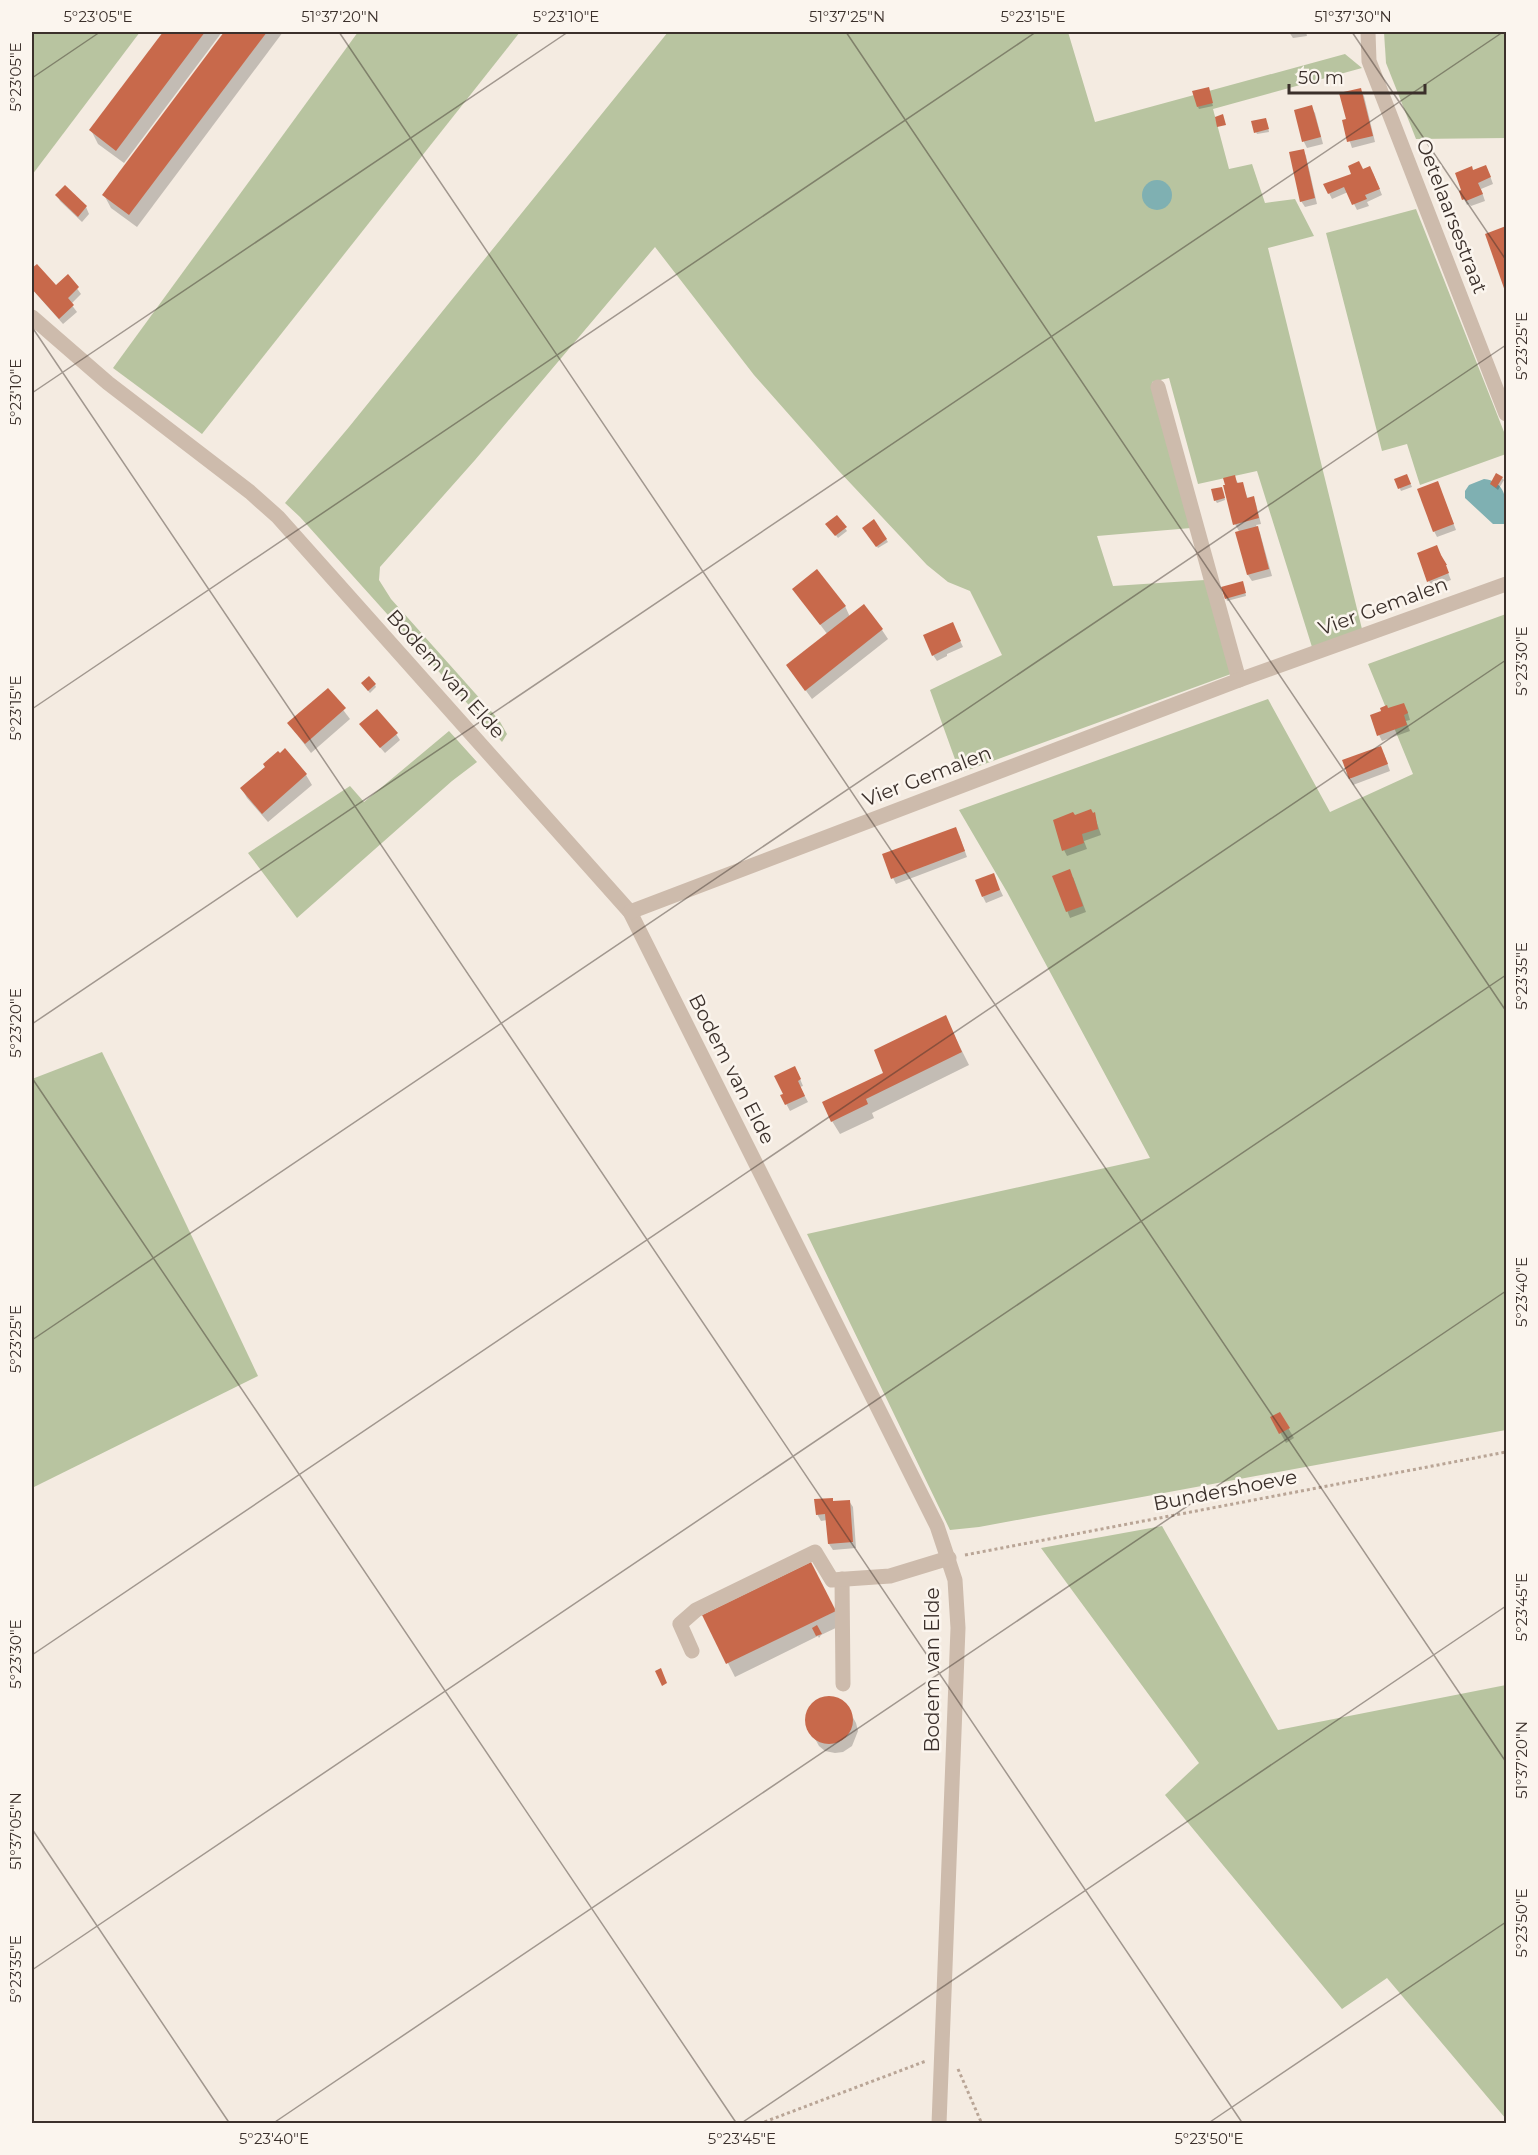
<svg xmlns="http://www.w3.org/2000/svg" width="1538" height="2155" viewBox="0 0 1538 2155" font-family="Montserrat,sans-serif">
<rect width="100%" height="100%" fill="#f4ebe1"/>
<g fill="#b8c4a0">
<polygon points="32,32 140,32 32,175"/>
<polygon points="358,32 520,32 202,434 113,368"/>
<polygon points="668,32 1068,32 1095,122 1345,54 1362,68 1213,109 1229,169 1252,164 1265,203 1295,199 1314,236 1268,248 1362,629 1312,647 1257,471 1198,484 1169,378 1152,382 1191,528 1097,536 1113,586 1205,580 1231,674 960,773 930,690 1002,655 970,591 948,582 927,565 838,470 754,375 655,247 475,460 380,567 379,580 391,599 499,720 507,734 502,742 300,517 285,503 349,427"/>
<polygon points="1384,32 1506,32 1506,138 1416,139 1386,63"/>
<polygon points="1416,209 1506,437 1506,454 1420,485 1407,444 1382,451 1326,233"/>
<polygon points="1506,614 1506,1430 979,1527 950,1530 807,1234 1150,1158 1007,892 959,810 1268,699 1330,812 1413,774 1368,664"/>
<polygon points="449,731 477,762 452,781 297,918 248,853 350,786 364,802"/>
<polygon points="102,1052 177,1205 258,1376 32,1488 32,1079"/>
<polygon points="1162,1526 1278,1730 1506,1685 1506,2119 1387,1978 1342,2009 1165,1795 1199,1763 1041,1548"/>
</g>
<g fill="#7fb0b2">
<circle cx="1157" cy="195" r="15"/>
<path d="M1484,479C1509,482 1506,504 1506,524H1493L1465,498V491L1469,485Z"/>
</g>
<g fill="#0003">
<polygon points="165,32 222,32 124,163 98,144 91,130"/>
<polygon points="226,32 283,32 137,227 111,208 104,195"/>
<polygon points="1289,32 1306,32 1307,36 1293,38"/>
<polygon points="1360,90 1364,96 1375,142 1352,148 1343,121 1347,120"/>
<polygon points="1209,91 1213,106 1199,109 1198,107"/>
<polygon points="1311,107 1315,113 1323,144 1307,148 1304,142 1296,111"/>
<polygon points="1267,122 1269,132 1257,134 1256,132"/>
<polygon points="1303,150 1306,156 1317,204 1305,207 1301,201"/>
<polygon points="1363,170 1373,173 1382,195 1367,202 1369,206 1357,210 1348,192 1332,199 1329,193"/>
<polygon points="1473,172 1489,173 1493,184 1481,189 1485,201 1471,206 1469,204 1467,205 1464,199"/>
<polygon points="65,187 86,207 89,214 82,222 60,201 57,195"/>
<polygon points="1506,228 1506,291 1487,235"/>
<polygon points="37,266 56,287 68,276 81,294 71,304 77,312 63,324 32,289 32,270"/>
<polygon points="1234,477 1238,483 1242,483 1248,499 1253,498 1256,504 1261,524 1256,525 1260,533 1272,576 1252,581 1248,575 1237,533 1240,533 1235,524"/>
<polygon points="1408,478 1412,487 1401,491 1396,480"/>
<polygon points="1502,478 1504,480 1498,490 1493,486 1491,484"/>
<polygon points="1438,483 1456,530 1437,537 1434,531"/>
<polygon points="1223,491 1225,500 1217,503 1215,500"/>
<polygon points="837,517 847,531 838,538 829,527"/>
<polygon points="874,522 888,542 878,548 864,528"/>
<polygon points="1440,553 1451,580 1432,587 1429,581"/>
<polygon points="1244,586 1246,596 1227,601 1223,588"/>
<polygon points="794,590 845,606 850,617 882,630 888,639 812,699 788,666 828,635"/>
<polygon points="955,630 963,647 947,654 947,656 937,661 933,655"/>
<polygon points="375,685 376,687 370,693 364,686"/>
<polygon points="328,690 350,719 311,753 289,724"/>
<polygon points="1388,710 1407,710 1410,720 1406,721 1410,731 1382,741 1379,735 1383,712"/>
<polygon points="365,730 396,734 400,740 385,753"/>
<polygon points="285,751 306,775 312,785 268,822 247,798 242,789"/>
<polygon points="1384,754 1390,771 1353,785 1350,779"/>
<polygon points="1094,814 1101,835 1084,841 1087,849 1067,856 1064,850 1075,817"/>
<polygon points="959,835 967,857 896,884 893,878"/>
<polygon points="1054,877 1073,877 1086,912 1070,918"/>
<polygon points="996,881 1003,896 986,903 983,897"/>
<polygon points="945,1017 969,1065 872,1113 874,1118 840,1134 832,1121"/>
<polygon points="798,1074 803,1086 800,1087 808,1102 790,1111 782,1096"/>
<polygon points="1280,1414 1294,1438 1286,1443 1272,1418"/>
<polygon points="832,1500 834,1503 849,1501 853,1507 856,1548 833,1550 829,1544 827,1520 821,1521 817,1514"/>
<polygon points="811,1564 842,1625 821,1635 819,1638 818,1636 735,1677 704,1616"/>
<polygon points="831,1698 846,1705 856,1723 858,1731 852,1746 843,1752 835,1753 825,1751 819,1746 808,1726 807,1718 810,1710 815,1704"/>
</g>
<g fill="#c8694b">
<polygon points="163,32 205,32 116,151 89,130"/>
<polygon points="224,32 267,32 129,215 102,195"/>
<polygon points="1209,87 1213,103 1197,107 1192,91"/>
<polygon points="1361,88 1373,136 1347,142 1342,120 1346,119 1339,93"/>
<polygon points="1312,105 1321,137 1302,142 1294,110"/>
<polygon points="1223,114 1226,125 1217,127 1215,117"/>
<polygon points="1266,118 1269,129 1254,133 1251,121"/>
<polygon points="1304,149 1315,198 1300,202 1289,152"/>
<polygon points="1359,161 1363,169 1370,166 1380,189 1365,195 1367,199 1352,205 1344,187 1328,194 1323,184 1351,174 1348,166"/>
<polygon points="1486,165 1491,177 1478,183 1483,194 1466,201 1465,199 1462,200 1459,191 1461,190 1455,173 1472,166 1473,170"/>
<polygon points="65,185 87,206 78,217 55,195"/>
<polygon points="1506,226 1506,294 1485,234"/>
<polygon points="37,264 56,285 68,274 79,287 68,298 74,305 59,319 32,289 32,268"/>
<polygon points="1496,473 1503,477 1496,488 1490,484"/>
<polygon points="1407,474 1411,484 1398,489 1394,479"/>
<polygon points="1235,475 1237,483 1243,482 1247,498 1254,496 1259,518 1233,525 1223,485 1225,485 1223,478"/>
<polygon points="1438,481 1454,524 1433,532 1417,489"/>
<polygon points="1222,487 1225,498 1214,501 1211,489"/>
<polygon points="837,515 847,527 835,536 825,524"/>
<polygon points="874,519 887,539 876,547 862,528"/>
<polygon points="1258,526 1269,569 1247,575 1235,532"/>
<polygon points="1437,545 1441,555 1447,565 1446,565 1449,573 1427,582 1417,553"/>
<polygon points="817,569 846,606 820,625 792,589"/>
<polygon points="1243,581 1246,593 1225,599 1221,587"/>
<polygon points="864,604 883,629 805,691 786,665"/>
<polygon points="953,622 961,641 932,656 923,635"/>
<polygon points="369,676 376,684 368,691 361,683"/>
<polygon points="328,688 346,708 305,744 287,723"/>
<polygon points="1404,703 1408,713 1404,715 1407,725 1377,736 1370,715 1381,711 1380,708 1387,705 1388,708"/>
<polygon points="377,709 398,733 380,748 359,724"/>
<polygon points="1381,746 1388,764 1349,779 1342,760"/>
<polygon points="285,748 307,774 262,814 240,788 265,767 263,764 278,751 280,753"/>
<polygon points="1091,809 1093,813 1095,812 1098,829 1082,834 1084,843 1062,851 1053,820 1073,812 1075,815"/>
<polygon points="956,827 965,851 891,879 882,854"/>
<polygon points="1070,869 1083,906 1066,912 1052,876"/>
<polygon points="994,873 1000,890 982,897 975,880"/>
<polygon points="946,1015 962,1052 866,1099 868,1104 831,1122 822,1102 883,1073 874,1050"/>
<polygon points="795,1066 801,1079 798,1081 805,1096 785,1105 780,1095 783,1094 774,1076"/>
<polygon points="1280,1412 1290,1428 1279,1434 1270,1417"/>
<polygon points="833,1498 833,1501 850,1500 853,1542 828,1544 825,1514 816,1515 814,1499"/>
<polygon points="811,1562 836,1611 726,1664 702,1615"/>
<polygon points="817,1625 822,1634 816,1636 812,1628"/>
<polygon points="661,1668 667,1683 662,1686 655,1671"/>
<circle cx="829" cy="1720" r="24"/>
</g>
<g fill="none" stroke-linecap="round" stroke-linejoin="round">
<g stroke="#b9a596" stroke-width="3" stroke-dasharray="3 3" stroke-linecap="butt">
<polyline points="965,1555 1506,1452"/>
<polyline points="958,2069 982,2124"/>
<polyline points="759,2124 926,2061"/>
</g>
<g stroke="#cdbbac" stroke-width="15">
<polyline points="1368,32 1369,61 1506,414"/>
<polyline points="32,317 108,383 250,492 278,517 630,912 937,1526 955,1580 958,1628 939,2124"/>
<polyline points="1158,387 1239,680"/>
<polyline points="630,912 1239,680 1506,584"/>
<polyline points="842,1579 843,1684"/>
<polyline points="692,1651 680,1624 696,1610 815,1552 832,1580 890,1576 949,1558"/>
</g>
</g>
<path fill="none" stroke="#3b302b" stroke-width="1.5" stroke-opacity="0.45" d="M339,32L1506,1762M846,32L1506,1011M1352,32L1506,260M32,78L100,32M32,327L1243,2124M32,393L568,32M32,709L1036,32M32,1024L1503,32M32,1078L737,2124M32,1340L1506,345M32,1655L1506,660M32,1829L230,2124M32,1970L1506,975M272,2124L1506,1291M740,2124L1506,1606M1207,2124L1506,1922"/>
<g text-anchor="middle" stroke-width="5" stroke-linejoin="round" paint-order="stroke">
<g font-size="20" fill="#3b302b" stroke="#fbf5ee">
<text transform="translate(1452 216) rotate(69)" y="7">Oetelaarsestraat</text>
<text transform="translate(1383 606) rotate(-20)" y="7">Vier Gemalen</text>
<text transform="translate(446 674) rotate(48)" y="7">Bodem van Elde</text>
<text transform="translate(927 776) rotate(-21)" y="7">Vier Gemalen</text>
<text transform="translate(732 1069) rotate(63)" y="7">Bodem van Elde</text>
<text transform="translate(1225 1490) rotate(-11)" y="7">Bundershoeve</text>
<text transform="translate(932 1670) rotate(-90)" y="7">Bodem van Elde</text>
</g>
</g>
<rect width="1538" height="2155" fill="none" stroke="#fbf5ee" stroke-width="66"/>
<path d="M1289 84v9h136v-9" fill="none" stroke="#3b302b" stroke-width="3"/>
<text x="1298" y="84" font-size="18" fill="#3b302b" stroke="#fbf5ee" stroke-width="4.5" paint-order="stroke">50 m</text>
<rect x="33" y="33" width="1472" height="2089" fill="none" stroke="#3b302b" stroke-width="2"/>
<g font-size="15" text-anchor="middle" fill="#3b302b">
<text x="98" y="22">5°23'05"E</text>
<text x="340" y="22">51°37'20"N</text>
<text x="566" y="22">5°23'10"E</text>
<text x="847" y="22">51°37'25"N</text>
<text x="1033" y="22">5°23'15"E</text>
<text x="1353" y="22">51°37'30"N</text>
<text transform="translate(16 77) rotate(-90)" y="5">5°23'05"E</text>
<text transform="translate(1522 346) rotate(-90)" y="5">5°23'25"E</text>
<text transform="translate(16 392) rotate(-90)" y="5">5°23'10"E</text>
<text transform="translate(1522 661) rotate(-90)" y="5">5°23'30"E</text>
<text transform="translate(16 708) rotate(-90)" y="5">5°23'15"E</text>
<text transform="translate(1522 976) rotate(-90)" y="5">5°23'35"E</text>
<text transform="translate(16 1023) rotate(-90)" y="5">5°23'20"E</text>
<text transform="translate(1522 1292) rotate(-90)" y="5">5°23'40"E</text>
<text transform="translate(16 1339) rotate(-90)" y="5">5°23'25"E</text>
<text transform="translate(1522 1607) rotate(-90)" y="5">5°23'45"E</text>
<text transform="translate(16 1654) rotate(-90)" y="5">5°23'30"E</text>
<text transform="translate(1522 1760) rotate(-90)" y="5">51°37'20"N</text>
<text transform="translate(16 1831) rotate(-90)" y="5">51°37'05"N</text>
<text transform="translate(1522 1923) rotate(-90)" y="5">5°23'50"E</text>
<text transform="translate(16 1969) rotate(-90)" y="5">5°23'35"E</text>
<text x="274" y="2144">5°23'40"E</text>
<text x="742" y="2144">5°23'45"E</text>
<text x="1209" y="2144">5°23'50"E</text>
</g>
</svg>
